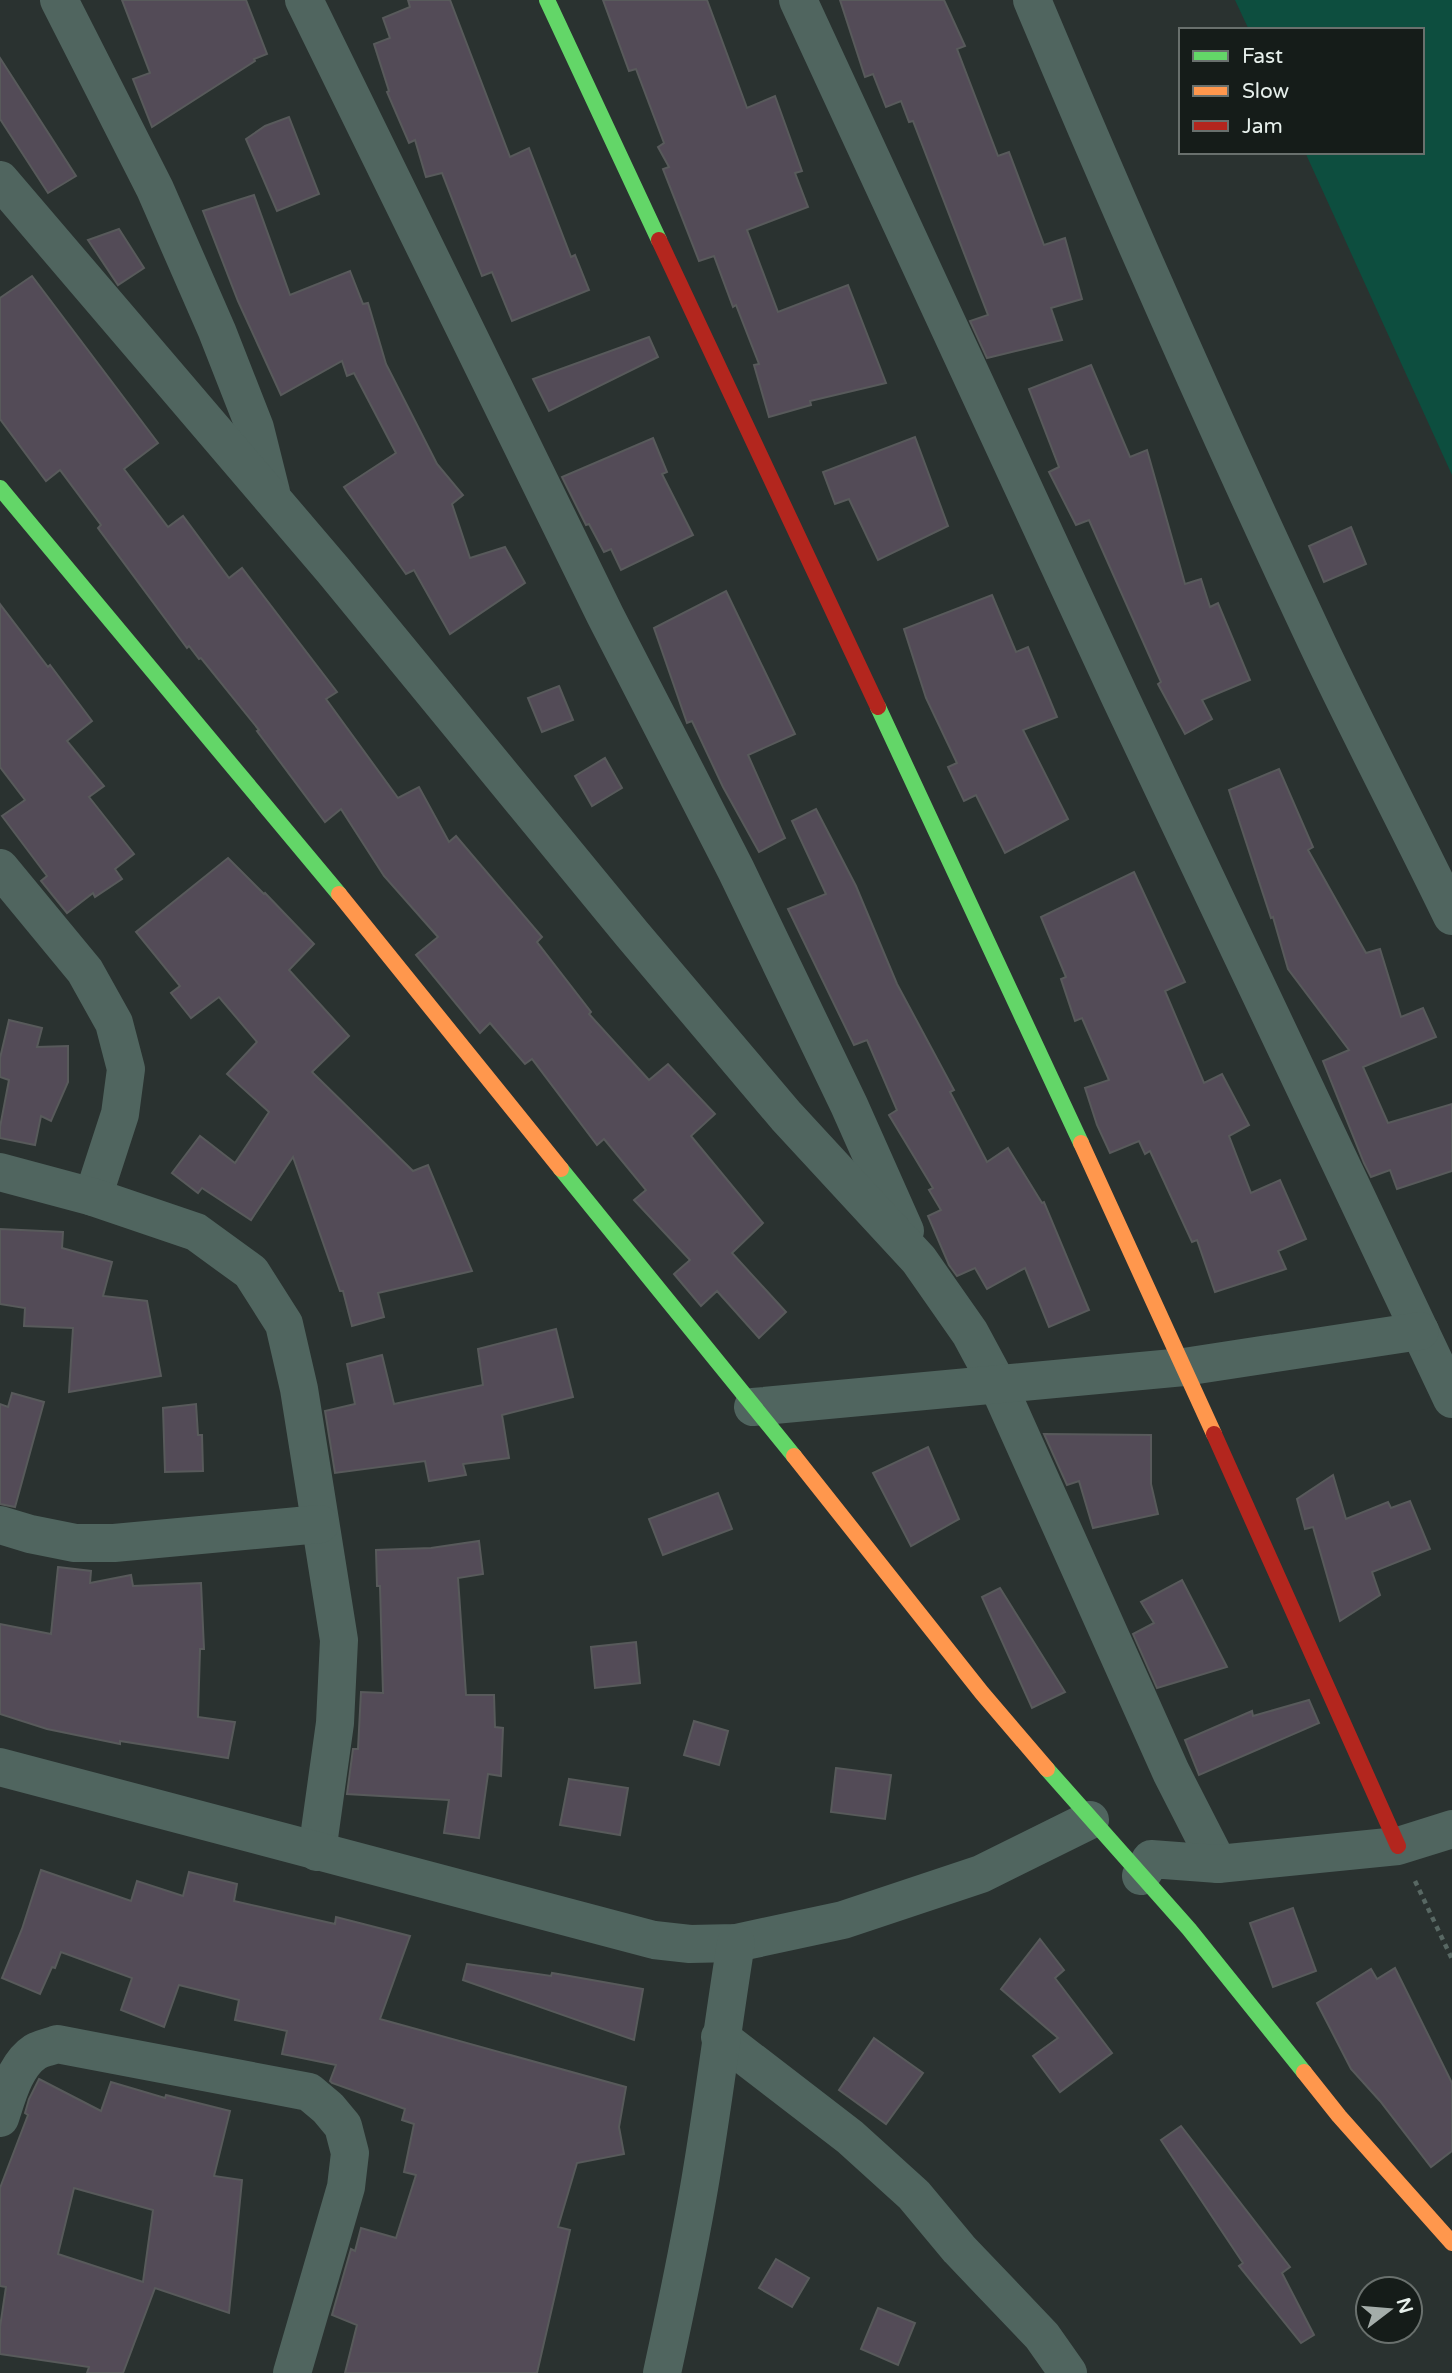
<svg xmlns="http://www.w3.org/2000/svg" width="1452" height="2373" viewBox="0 0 1452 2373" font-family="'Varela Round',sans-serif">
<rect width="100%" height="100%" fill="#2a3230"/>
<polygon fill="#0d4e3f" points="1235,0 1452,0 1452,475 1305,152 1422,152 1422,30 1249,30"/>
<g fill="#534b57" stroke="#585a5b" stroke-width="2" fill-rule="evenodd">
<polygon points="122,0 246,0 267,54 254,59 255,61 152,127 133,79 150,73"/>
<polygon points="408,0 450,0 510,157 529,148 571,257 575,255 589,290 512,321 492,272 482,276 442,173 426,177 415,140 409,143 387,92 389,91 374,44 390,38 383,18 410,7"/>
<polygon points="603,0 707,0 747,108 775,96 802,171 795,173 808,207 747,230 778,312 848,285 886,383 810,401 811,405 769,417 754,365 759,364 736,305 733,307 714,256 699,261 663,169 669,167 658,147 664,143 636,69 629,71"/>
<polygon points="840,0 944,0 965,46 957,49 998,156 1009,152 1044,245 1065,238 1082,299 1051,308 1062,340 987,358 970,321 988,315 913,121 909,122 901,101 886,107 873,74 865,77"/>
<polygon points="0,58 76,176 48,193 0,119"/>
<polygon points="289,117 319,194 277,211 246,139 265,126"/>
<polygon points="254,195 290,295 350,271 363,304 368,303 386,364 437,464 463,495 452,504 470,558 505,547 525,583 450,634 414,570 406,574 344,487 396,453 354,373 347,376 342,361 281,395 238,301 203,211"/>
<polygon points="119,229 144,268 118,285 88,240"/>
<polygon points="32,276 158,443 124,469 168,527 183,516 229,578 242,568 337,692 326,699 398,798 419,787 449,842 456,836 542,937 537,942 591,1012 589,1014 649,1080 668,1064 715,1114 691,1136 763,1223 732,1253 786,1312 759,1338 717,1291 701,1306 674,1274 690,1260 634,1200 646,1190 604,1139 597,1145 532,1059 525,1064 490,1023 480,1033 416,955 438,937 384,876 341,809 325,822 257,731 259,730 201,658 199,659 189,646 187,648 98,528 101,525 60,470 46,481 0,419 0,298"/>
<polygon points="649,337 658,357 549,411 533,379"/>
<polygon points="1091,365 1130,457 1147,450 1185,584 1201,579 1210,607 1218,603 1250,680 1202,700 1212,719 1185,734 1158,684 1161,682 1089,520 1076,525 1049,472 1059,467 1029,389"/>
<polygon points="915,437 948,526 878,560 849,499 835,504 823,472"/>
<polygon points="653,438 667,472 662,474 693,535 621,570 611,549 604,552 589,524 586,525 562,477"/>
<polygon points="1351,527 1366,564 1324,582 1309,546"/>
<polygon points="726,591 795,734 748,755 785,838 759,852 723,787 692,721 687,723 654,628"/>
<polygon points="992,595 1016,652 1028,647 1057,717 1023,730 1068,819 1005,853 976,795 964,801 948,767 957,763 926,698 904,629"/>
<polygon points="0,604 48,667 50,665 92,721 67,741 104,786 89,797 134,854 115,869 122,879 95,897 93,893 67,913 41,881 47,876 2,816 25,800 0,767"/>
<polygon points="559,686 573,720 542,732 528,698"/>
<polygon points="605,758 622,788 592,806 575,776"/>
<polygon points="1279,769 1313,847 1308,850 1366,953 1380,949 1401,1017 1423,1008 1436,1037 1363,1067 1388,1123 1452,1104 1452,1171 1397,1189 1390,1170 1371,1177 1364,1163 1323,1061 1349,1050 1288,969 1273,917 1271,918 1229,790"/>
<polygon points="816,809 856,886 897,984 954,1090 950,1092 987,1162 1008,1148 1042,1203 1044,1202 1089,1310 1049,1327 1025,1268 987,1289 975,1268 957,1276 949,1265 928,1216 941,1210 929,1190 933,1188 889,1115 897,1110 867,1040 854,1045 788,909 826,894 792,821"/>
<polygon points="228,858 264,894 265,893 314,944 289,970 349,1036 312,1072 413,1171 428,1165 472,1271 378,1293 384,1317 352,1326 343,1291 340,1291 293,1157 251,1220 202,1188 198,1193 172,1173 200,1136 235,1163 269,1112 227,1074 257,1042 219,997 191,1018 171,993 180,986 136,932"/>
<polygon points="1134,872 1185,982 1165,991 1204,1083 1222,1074 1249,1125 1229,1136 1251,1193 1280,1180 1306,1239 1278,1251 1286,1269 1215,1292 1197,1240 1192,1242 1150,1151 1145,1154 1139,1141 1110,1153 1097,1125 1085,1088 1109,1080 1082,1018 1075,1021 1061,979 1066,977 1041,917"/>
<polygon points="9,1020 42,1028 37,1047 68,1046 68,1082 51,1121 41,1116 35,1145 0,1138 0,1127 9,1080 0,1077 0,1058"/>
<polygon points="0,1229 63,1232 62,1248 112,1262 103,1296 147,1301 161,1376 69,1392 73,1328 24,1326 25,1308 0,1304"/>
<polygon points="556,1329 573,1397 502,1415 509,1458 463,1464 466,1475 429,1481 425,1461 335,1473 325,1411 355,1404 347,1364 382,1355 394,1404 483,1385 478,1349"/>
<polygon points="12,1393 44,1402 15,1507 0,1504 0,1404 8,1407"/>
<polygon points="196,1404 198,1435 202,1435 203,1471 165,1472 163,1408"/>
<polygon points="1044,1434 1151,1435 1151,1484 1158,1514 1093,1528 1079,1481 1067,1485"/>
<polygon points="928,1447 959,1519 911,1546 873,1473"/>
<polygon points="1333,1475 1346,1519 1388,1502 1391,1508 1410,1501 1430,1549 1372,1572 1380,1595 1340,1621 1313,1527 1305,1529 1297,1499"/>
<polygon points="718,1493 732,1529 663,1555 649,1519"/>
<polygon points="479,1541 483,1574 458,1578 466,1695 494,1695 495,1727 503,1728 501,1776 488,1774 479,1838 444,1833 449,1800 347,1794 353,1749 358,1749 361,1692 383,1693 380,1586 377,1586 376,1550 431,1548"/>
<polygon points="58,1567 91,1571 90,1583 131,1575 133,1586 201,1583 204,1649 200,1649 198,1717 235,1722 228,1758 120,1741 120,1744 47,1729 0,1714 0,1624 51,1634"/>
<polygon points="1182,1580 1227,1667 1157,1688 1133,1634 1154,1623 1141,1602"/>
<polygon points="1000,1588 1065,1692 1032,1708 982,1597"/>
<polygon points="636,1642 640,1683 595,1688 591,1647"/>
<polygon points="1309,1700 1319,1723 1199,1775 1185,1740 1252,1711 1253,1716"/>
<polygon points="694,1721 728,1731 719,1765 684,1755"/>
<polygon points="836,1768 891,1775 885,1819 831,1812"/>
<polygon points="569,1779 628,1788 620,1835 560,1825"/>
<polygon points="41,1870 131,1901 137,1881 183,1896 189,1872 237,1884 234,1901 335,1924 336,1917 410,1936 380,2019 626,2087 619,2127 624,2154 577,2163 558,2227 570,2230 537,2373 345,2373 357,2325 332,2315 351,2249 355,2251 361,2228 396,2238 416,2175 404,2172 414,2124 402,2120 405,2109 332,2083 330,2081 336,2065 282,2054 287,2031 235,2020 239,2000 179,1985 164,2027 121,2010 132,1978 61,1952 55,1968 52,1967 40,1994 2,1978 22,1929"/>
<polygon points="1293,1908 1316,1971 1273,1987 1250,1923"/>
<polygon points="1040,1939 1064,1970 1055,1978 1112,2053 1060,2092 1033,2056 1058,2038 1001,1989"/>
<polygon points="467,1964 551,1976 552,1973 643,1989 634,2040 463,1980"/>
<polygon points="1395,1968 1452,2083 1452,2151 1431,2167 1380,2101 1351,2069 1317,2003 1371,1969 1377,1979"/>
<polygon points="874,2038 923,2073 886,2124 839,2090"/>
<path d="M39,2079L101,2111L111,2082L165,2098L166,2095L230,2111L214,2176L242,2180L229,2313L155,2288L123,2373H87L89,2367L0,2354V2327L6,2287L0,2286V2188L28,2115L25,2113L29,2099ZM74,2188L153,2210L143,2282L58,2254Z"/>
<polygon points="1181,2126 1290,2267 1282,2273 1314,2335 1301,2343 1239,2266 1243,2263 1161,2140"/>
<polygon points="776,2259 809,2278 792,2307 759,2288"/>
<polygon points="878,2308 915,2323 898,2365 861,2349"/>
</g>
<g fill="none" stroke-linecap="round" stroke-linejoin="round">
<polyline stroke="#586863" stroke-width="4.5" stroke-dasharray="5 5" stroke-linecap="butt" points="1415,1881 1452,1959"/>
<g stroke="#50655f" stroke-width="38">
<polyline points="59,0 155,189 217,331 255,428 271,492"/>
<polyline points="304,0 605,615 736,870 849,1105 905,1231"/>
<polyline points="798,0 1120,697 1452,1399"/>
<path d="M1032,0C1123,217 1218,432 1318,645C1361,736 1408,825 1452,916"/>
<polyline points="0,180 333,570 632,934 786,1116 919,1260 970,1333 998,1385 1171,1772 1218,1864"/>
<polyline points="0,868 85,971 114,1023 126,1069 120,1114 93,1197"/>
<polyline points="0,1172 93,1197 196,1232 251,1272 284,1324 299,1389 339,1640 335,1723 317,1852"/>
<polyline points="753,1407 1184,1367 1420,1331"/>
<polyline points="0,1525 30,1534 75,1543 114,1543 320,1524"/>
<polyline points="0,1767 654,1940 690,1944 736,1943 843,1920 981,1874 1090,1820"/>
<polyline points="1141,1876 1151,1859 1218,1864 1398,1846 1452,1829"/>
<polyline points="720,2037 850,2137 914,2195 959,2249 1042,2336 1068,2373"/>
<path d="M0,2118C7,2097 15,2065 35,2052C41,2048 50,2047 57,2044L309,2092L328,2108L343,2126L350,2153L346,2187L292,2373"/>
<path d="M662,2373C677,2304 692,2234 703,2164C715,2091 724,2017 736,1943"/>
</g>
<g stroke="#63d668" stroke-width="16">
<polyline points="547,0 659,240"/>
<polyline points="0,488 339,894"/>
<polyline points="878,707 1081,1143"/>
<polyline points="561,1169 794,1456"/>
<polyline points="1047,1769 1189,1929 1304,2072"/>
</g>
<g stroke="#ff974d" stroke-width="16">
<polyline points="339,894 561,1169"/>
<polyline points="1081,1143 1214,1434"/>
<polyline points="794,1456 982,1693 1047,1769"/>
<polyline points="1304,2072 1339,2116 1452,2243"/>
</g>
<g stroke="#b3261e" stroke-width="16">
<polyline points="659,240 878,707"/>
<polyline points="1214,1434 1398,1846"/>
</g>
</g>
<rect x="1179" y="28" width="245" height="126" fill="#151c19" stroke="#69706d" stroke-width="2"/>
<rect x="1193" y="51" width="35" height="10" fill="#63d668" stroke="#69706d" stroke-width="2"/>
<text x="1242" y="63" font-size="21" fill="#e6efeb">Fast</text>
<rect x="1193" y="86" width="35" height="10" fill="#ff974d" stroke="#69706d" stroke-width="2"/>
<text x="1242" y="98" font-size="21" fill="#e6efeb">Slow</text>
<rect x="1193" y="121" width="35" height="10" fill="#b3261e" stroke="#69706d" stroke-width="2"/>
<text x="1242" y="133" font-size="21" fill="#e6efeb">Jam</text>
<g transform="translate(1389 2310) rotate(74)"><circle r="33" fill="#151c19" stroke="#69706d" stroke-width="2"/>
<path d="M0-5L12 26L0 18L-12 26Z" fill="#a4adaa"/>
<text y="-10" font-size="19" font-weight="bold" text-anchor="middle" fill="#e6efeb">N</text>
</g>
</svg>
